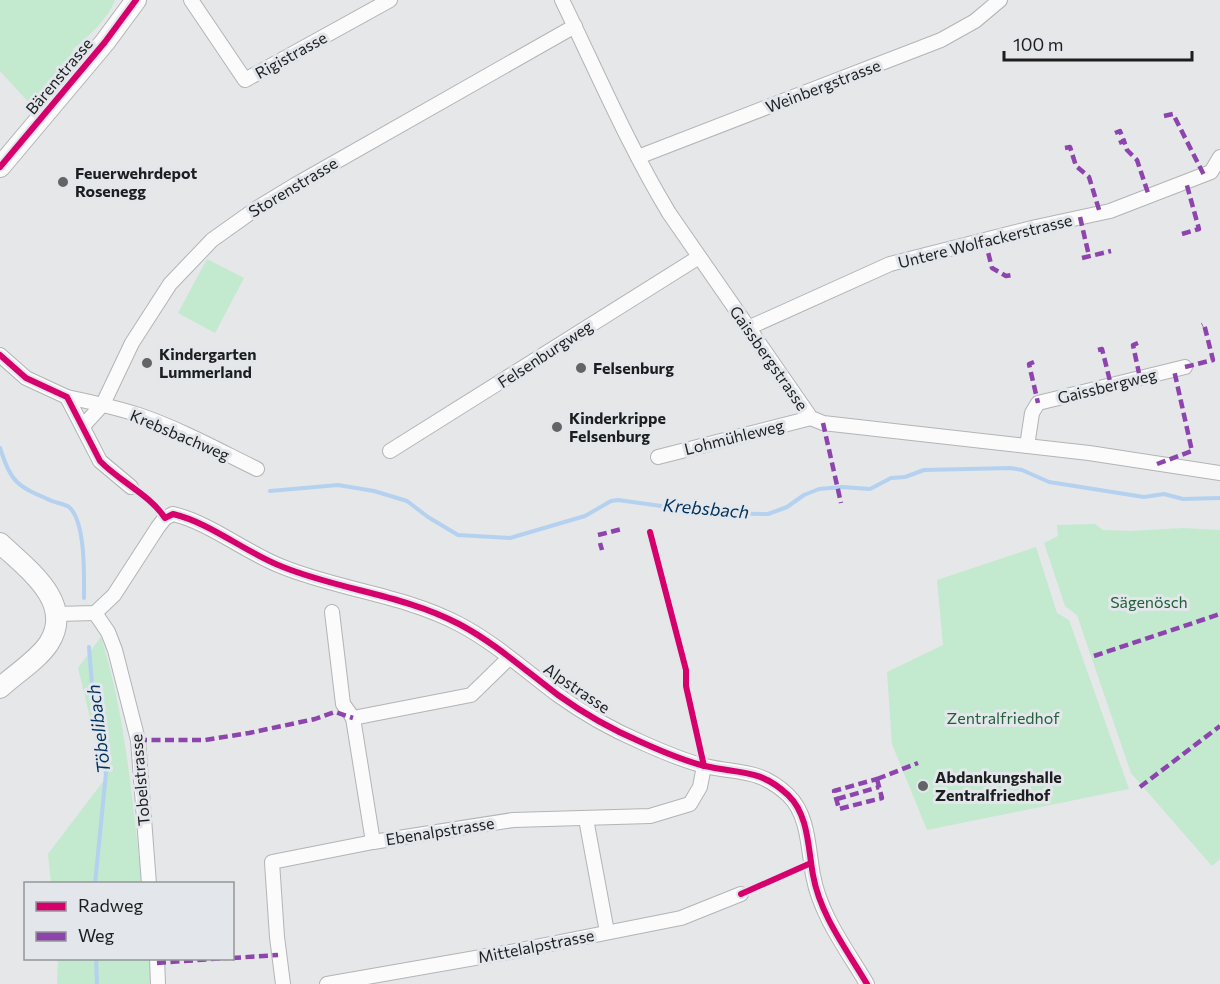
<svg xmlns="http://www.w3.org/2000/svg" width="1220" height="984" viewBox="0 0 1220 984" font-family="Commissioner,sans-serif">
<rect width="100%" height="100%" fill="#e5e7e9"/>
<g fill="#c3e9cf">
<path d="M0,0H115C107,20 90,35 73,49L77,54L55,73L59,77L39,95L42,99L33,107L0,71Z"/>
<polygon points="207,259 244,278 215,333 178,313"/>
<polygon points="1095,524 1103,530 1130,531 1183,528 1220,530 1220,859 1212,866 1131,773 1077,615 1065,606 1044,543 1058,536 1057,525"/>
<polygon points="1036,547 1057,613 1069,620 1129,789 927,830 892,744 887,672 943,645 937,580"/>
<path d="M101,637C126,717 132,800 142,883H51L48,854L105,779L78,668Z"/>
<polygon points="58,959 150,959 151,984 57,984"/>
</g>
<g fill="none" stroke-linecap="round" stroke-linejoin="round">
<g stroke="#b5d1f0" stroke-width="4">
<path d="M0,448C12,484 17,486 52,501C57,503 65,504 69,507C86,522 84,577 84,598"/>
<polyline points="270,491 338,485 374,491 407,501 428,517 458,535 510,538 585,516 611,501 618,500 712,513 768,514 787,507 804,495 819,489 842,487 870,489 891,478 905,477 924,470 1010,468 1022,470 1049,482 1144,497 1164,494 1183,499 1220,498"/>
<polyline points="89,647 93,698 106,773 95,884"/>
<polyline points="96,958 97,984"/>
</g>
<defs>
<g id="minor">
<polyline points="191,0 245,80 390,0"/>
<path d="M562,0C597,72 628,145 669,213L811,418L823,423L1089,453L1220,473"/>
<polyline points="638,157 941,40 975,21 1000,0"/>
<polyline points="748,328 890,264 1036,227 1110,211 1211,172 1220,157"/>
<polyline points="0,355 26,378 67,397 100,461 131,487"/>
<path d="M67,397C91,402 115,407 139,415C180,429 218,450 257,469"/>
<polyline points="83,426 103,404 132,343 170,284 212,240 257,208 295,185 575,26"/>
<polyline points="1027,446 1032,413 1038,403 1185,367"/>
<polyline points="390,451 699,257"/>
<polyline points="658,457 811,418"/>
<polyline points="332,612 343,704 353,718 373,842"/>
<polyline points="95,613 108,632 115,650 138,740 149,884"/>
<path d="M56,614L95,613L114,595L158,527L165,518L173,514C211,523 246,553 283,567C340,590 404,595 459,624C495,643 526,671 558,695C583,713 613,730 641,742C661,751 684,761 705,766C739,774 759,768 788,795C809,815 808,849 813,875C820,915 847,950 867,984"/>
<polyline points="353,718 471,695 509,658"/>
<polyline points="586,819 607,932"/>
<polyline points="157,958 158,984"/>
<polyline points="283,984 277,937 272,862 373,842 513,820 650,816 690,804 700,787 704,766"/>
<polyline points="327,984 510,952 681,918 741,894"/>
</g>
<g id="secondary">
<polyline points="0,167 105,42 136,0"/>
<path d="M0,543C26,568 75,602 49,643C39,659 14,675 0,688"/>
</g>
</defs>
<use href="#minor" stroke="#b2b4b6" stroke-width="16"/>
<use href="#secondary" stroke="#b2b4b6" stroke-width="22"/>
<use href="#minor" stroke="#fbfbfc" stroke-width="14"/>
<use href="#secondary" stroke="#fbfbfc" stroke-width="20"/>
<g stroke="#8e44ad" stroke-width="4.5" stroke-dasharray="9 4.5" stroke-linecap="butt">
<polyline points="1164,116 1173,114 1204,175"/>
<polyline points="1115,133 1120,131 1124,141"/>
<polyline points="1119,143 1124,141 1127,150 1137,160 1149,196"/>
<polyline points="1065,148 1070,147 1076,166 1089,177 1100,213"/>
<polyline points="1080,217 1089,256"/>
<polyline points="1182,234 1199,229 1186,182"/>
<polyline points="985,240 992,268 1006,276 1012,275"/>
<polyline points="1082,258 1111,251"/>
<polyline points="1138,343 1133,345 1140,378"/>
<polyline points="1098,350 1102,349 1111,385"/>
<polyline points="1034,362 1029,364 1038,403"/>
<polyline points="1185,367 1213,360 1204,324 1202,325"/>
<polyline points="823,423 841,503"/>
<polyline points="1157,464 1192,451 1174,370"/>
<polyline points="598,535 622,529"/>
<polyline points="600,543 602,550"/>
<polyline points="1094,656 1220,614"/>
<polyline points="138,740 205,740 249,733 315,719 335,712 353,718"/>
<polygon points="877,779 882,798 839,809 834,791"/>
<polyline points="877,779 918,763"/>
<polyline points="1140,787 1220,726"/>
<polyline points="837,799 879,787"/>
<polyline points="232,958 278,955"/>
<polyline points="157,963 226,958"/>
</g>
<defs>
<g id="cycleway">
<polyline points="0,167 105,42 136,0"/>
<path d="M0,355L26,378L67,397L100,461C120,482 149,494 165,518L173,514C211,523 246,553 283,567C340,590 404,595 459,624C495,643 526,671 558,695C583,713 613,730 641,742C661,751 684,761 705,766C739,774 759,768 788,795C809,815 808,849 813,875C820,915 847,950 867,984"/>
<polyline points="650,532 686,670 686,686 704,766"/>
<polyline points="741,894 811,863"/>
</g>
</defs>
<use href="#cycleway" stroke="#e3e7eb" stroke-width="10"/>
<use href="#cycleway" stroke="#d6006c" stroke-width="6"/>
</g>
<g fill="#636466" stroke="#e3e7eb" stroke-width="2">
<circle cx="63" cy="182" r="6"/>
<circle cx="147" cy="363" r="6"/>
<circle cx="581" cy="368" r="6"/>
<circle cx="557" cy="427" r="6"/>
<circle cx="923" cy="786" r="6"/>
</g>
<g text-anchor="middle" stroke-width="6" stroke-linejoin="round" paint-order="stroke">
<g font-size="16" fill="#1d1e1f" stroke="#e3e7eb">
<text transform="translate(291 55) rotate(-29)" y="6">Rigistrasse</text>
<text transform="translate(59 76) rotate(-50)" y="6">Bärenstrasse</text>
<text transform="translate(823 86) rotate(-21)" y="6">Weinbergstrasse</text>
<text transform="translate(293 187) rotate(-31)" y="6">Storenstrasse</text>
<text transform="translate(985 241) rotate(-14)" y="6">Untere Wolfackerstrasse</text>
<text transform="translate(545 354) rotate(-33)" y="6">Felsenburgweg</text>
<text transform="translate(769 358) rotate(55)" y="6">Gaissbergstrasse</text>
<text transform="translate(1107 386) rotate(-14)" y="6">Gaissbergweg</text>
<text transform="translate(180 435) rotate(23)" y="6">Krebsbachweg</text>
<text transform="translate(734 437) rotate(-14)" y="6">Lohmühleweg</text>
<text transform="translate(577 688) rotate(34)" y="6">Alpstrasse</text>
<text transform="translate(140 780) rotate(-95)" y="6">Tobelstrasse</text>
<text transform="translate(440 831) rotate(-9)" y="6">Ebenalpstrasse</text>
<text transform="translate(536 946) rotate(-11)" y="6">Mittelalpstrasse</text>
</g>
<g font-size="16" font-weight="bold" fill="#1d1e1f" stroke="#e3e7eb" text-anchor="start">
<text x="75" y="179">Feuerwehrdepot<tspan x="75" dy="18">Rosenegg</tspan></text>
<text x="159" y="360">Kindergarten<tspan x="159" dy="18">Lummerland</tspan></text>
<text x="593" y="374">Felsenburg</text>
<text x="569" y="424">Kinderkrippe<tspan x="569" dy="18">Felsenburg</tspan></text>
<text x="935" y="783">Abdankungshalle<tspan x="935" dy="18">Zentralfriedhof</tspan></text>
</g>
<g font-size="16" fill="#226038" stroke="#e3e7eb">
<text x="1149" y="608">Sägenösch</text>
<text x="1003" y="724">Zentralfriedhof</text>
</g>
<g font-size="18" font-style="italic" fill="#00315c" stroke="#e3e7eb">
<text transform="translate(706 509) rotate(5)" y="6">Krebsbach</text>
<text transform="translate(99 729) rotate(-97)" y="6">Töbelibach</text>
</g>
</g>
<rect x="24" y="882" width="210" height="78" fill="#e3e7eb" stroke="#949799" stroke-width="1.5"/>
<rect x="36" y="902" width="30" height="9" fill="#d6006c" stroke="#949799" stroke-width="1.5"/>
<text x="78" y="912" font-size="18" fill="#1d1e1f">Radweg</text>
<rect x="36" y="932" width="30" height="9" fill="#8e44ad" stroke="#949799" stroke-width="1.5"/>
<text x="78" y="942" font-size="18" fill="#1d1e1f">Weg</text>
<path d="M1004 51v9h188v-9" fill="none" stroke="#1d1e1f" stroke-width="3"/>
<text x="1013" y="51" font-size="18" fill="#1d1e1f" stroke="#e3e7eb" stroke-width="4.5" paint-order="stroke">100 m</text>
</svg>
